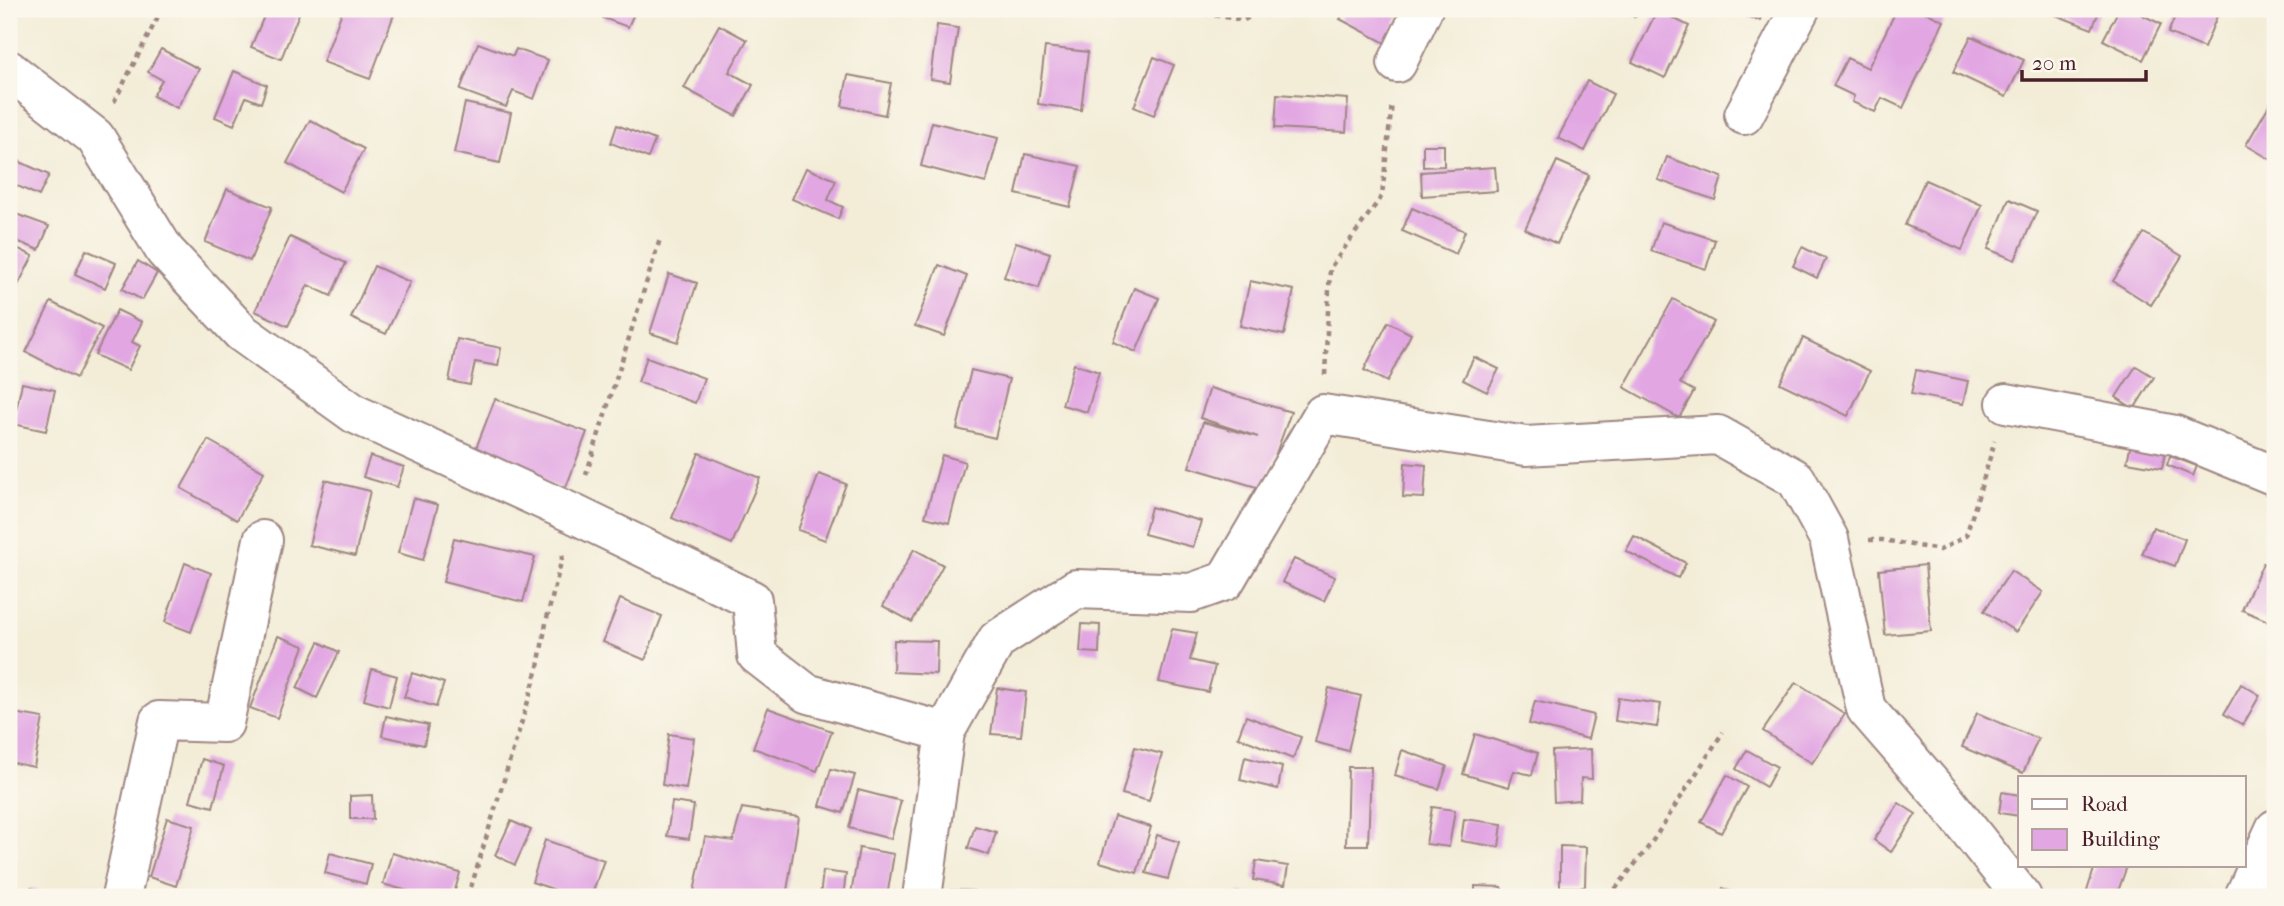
<svg xmlns="http://www.w3.org/2000/svg" width="2284" height="906" viewBox="0 0 2284 906" font-family="'IM FELL French Canon',serif">
<rect width="100%" height="100%" fill="#fbf7ec"/>
<filter id="ink" filterUnits="userSpaceOnUse"><feTurbulence type="fractalNoise" baseFrequency=".0143" numOctaves="2"/><feDisplacementMap in="SourceGraphic" scale="14" xChannelSelector="R" yChannelSelector="G"/><feConvolveMatrix kernelMatrix="1 2 1 2 8 2 1 2 1" color-interpolation-filters="sRGB"/></filter>
<filter id="wash" filterUnits="userSpaceOnUse"><feTurbulence type="fractalNoise" baseFrequency=".00686" numOctaves="4" result="noise"/><feDisplacementMap in="SourceGraphic" scale="28" xChannelSelector="R" yChannelSelector="G"/><feGaussianBlur stdDeviation="1.57" result="paint"/><feColorMatrix in="noise" values="0 0 0 0 0 0 0 0 0 0 0 0 0 0 0 0 0 1.4 0 .05"/><feComposite in="paint" operator="in"/></filter>
<g filter="url(#wash)">
<rect width="100%" height="100%" fill="#f3edd8"/>
<g id="blocks">
<g fill="#e2a7e3">
<polygon points="267,9 294,9 300,11 281,59 251,47"/>
<polygon points="343,9 396,9 370,79 323,62"/>
<polygon points="606,9 636,9 628,27 603,18"/>
<polygon points="1346,9 1393,9 1401,13 1385,43 1340,19"/>
<polygon points="1625,9 1641,9 1634,17"/>
<polygon points="1720,9 1763,9 1760,20"/>
<polygon points="1897,9 1919,9 1944,21 1903,108 1882,98 1875,112 1852,102 1854,96 1833,86 1847,58 1868,68"/>
<polygon points="2040,9 2100,9 2092,29"/>
<polygon points="2119,9 2130,9 2161,24 2143,60 2103,40"/>
<polygon points="2178,9 2220,9 2204,48 2168,33"/>
<polygon points="1657,10 1689,26 1665,78 1632,62"/>
<polygon points="719,25 747,40 729,72 753,85 736,116 684,88"/>
<polygon points="937,25 958,28 950,82 930,79"/>
<polygon points="1971,36 2024,60 2006,97 1953,72"/>
<polygon points="478,43 513,56 516,49 548,60 534,99 513,91 506,107 460,90"/>
<polygon points="1045,47 1088,52 1081,110 1038,104"/>
<polygon points="161,49 199,69 177,108 153,96 162,80 148,72"/>
<polygon points="1154,57 1174,65 1154,115 1134,107"/>
<polygon points="234,71 267,85 261,103 246,97 234,125 215,117"/>
<polygon points="848,75 891,83 885,115 842,106"/>
<polygon points="1587,81 1613,94 1585,151 1558,138"/>
<polygon points="1277,94 1348,99 1346,132 1275,128"/>
<polygon points="2275,95 2275,162 2246,145"/>
<polygon points="465,103 511,113 500,163 454,153"/>
<polygon points="310,120 364,149 341,192 287,163"/>
<polygon points="932,122 998,138 986,183 921,166"/>
<polygon points="617,125 655,140 648,158 611,143"/>
<polygon points="1423,145 1444,145 1444,166 1423,167"/>
<polygon points="1025,154 1080,166 1070,207 1016,194"/>
<polygon points="1667,157 1722,177 1715,200 1658,180"/>
<polygon points="18,161 49,175 39,196 9,182"/>
<polygon points="1557,161 1589,175 1557,244 1525,229"/>
<polygon points="1495,167 1497,191 1422,196 1421,172"/>
<polygon points="806,168 836,180 828,200 843,207 838,219 792,199"/>
<polygon points="1925,180 1982,205 1962,250 1905,225"/>
<polygon points="227,189 272,207 250,261 205,242"/>
<polygon points="2009,199 2037,211 2015,260 1988,249"/>
<polygon points="1412,208 1465,231 1456,254 1402,231"/>
<polygon points="13,213 49,226 39,250 9,238 9,224"/>
<polygon points="1661,222 1715,240 1706,269 1651,251"/>
<polygon points="2144,233 2182,256 2151,305 2113,281"/>
<polygon points="290,237 346,263 331,296 308,285 288,326 255,311"/>
<polygon points="1016,242 1050,253 1039,288 1004,277"/>
<polygon points="9,244 33,256 13,295 9,293"/>
<polygon points="1802,247 1826,259 1817,278 1793,266"/>
<polygon points="86,250 116,263 105,288 75,274"/>
<polygon points="138,261 157,273 142,300 122,289"/>
<polygon points="939,265 967,276 944,336 915,326"/>
<polygon points="374,266 410,282 386,334 351,318"/>
<polygon points="669,274 697,283 678,342 650,333"/>
<polygon points="1250,281 1294,290 1284,335 1240,326"/>
<polygon points="1134,288 1159,298 1136,352 1113,342"/>
<polygon points="1673,299 1714,322 1680,383 1694,391 1679,418 1624,387"/>
<polygon points="51,302 102,328 76,378 26,352"/>
<polygon points="117,310 142,322 132,342 140,346 128,370 95,355"/>
<polygon points="1388,322 1411,334 1387,382 1364,370"/>
<polygon points="1803,338 1870,371 1848,416 1780,383"/>
<polygon points="457,339 501,348 498,366 475,362 470,385 449,381"/>
<polygon points="647,357 704,378 695,403 638,382"/>
<polygon points="1474,357 1499,369 1487,392 1463,380"/>
<polygon points="1074,364 1099,372 1087,412 1062,405"/>
<polygon points="2136,366 2154,377 2134,409 2116,397"/>
<polygon points="971,370 1009,379 995,438 957,429"/>
<polygon points="1916,370 1968,381 1963,404 1911,394"/>
<polygon points="22,383 55,390 46,431 13,424"/>
<polygon points="1210,388 1291,412 1263,489 1189,467 1203,422 1258,437 1200,418"/>
<polygon points="495,399 587,432 565,490 473,456"/>
<polygon points="208,440 264,472 237,520 181,488"/>
<polygon points="2131,443 2166,449 2162,468 2127,462"/>
<polygon points="699,453 760,478 732,544 672,518"/>
<polygon points="942,455 965,462 949,523 925,517"/>
<polygon points="370,456 404,467 397,487 363,477"/>
<polygon points="2170,456 2197,466 2193,476 2167,465"/>
<polygon points="1405,463 1426,465 1424,498 1403,497"/>
<polygon points="819,474 846,484 825,540 798,530"/>
<polygon points="325,480 370,491 355,556 309,545"/>
<polygon points="413,498 438,505 423,560 398,553"/>
<polygon points="1151,507 1201,521 1193,547 1144,534"/>
<polygon points="2153,527 2185,539 2175,566 2142,554"/>
<polygon points="2275,534 2275,555 2267,552"/>
<polygon points="1634,536 1686,563 1678,578 1626,551"/>
<polygon points="454,538 535,557 523,602 443,582"/>
<polygon points="914,549 943,565 912,622 883,606"/>
<polygon points="1294,559 1335,577 1324,601 1282,582"/>
<polygon points="185,563 211,573 191,632 165,622"/>
<polygon points="2263,563 2275,568 2275,624 2242,610"/>
<polygon points="1925,565 1931,631 1885,635 1879,570"/>
<polygon points="2011,571 2043,592 2016,632 1984,611"/>
<polygon points="620,599 662,616 645,660 603,642"/>
<polygon points="1082,624 1100,625 1099,653 1080,652"/>
<polygon points="1172,629 1197,633 1190,660 1215,666 1208,692 1159,682"/>
<polygon points="278,636 304,646 277,718 250,708"/>
<polygon points="894,640 937,641 936,674 893,672"/>
<polygon points="319,642 339,652 317,698 297,688"/>
<polygon points="372,669 397,676 389,707 364,700"/>
<polygon points="412,673 444,683 436,707 404,697"/>
<polygon points="1796,682 1845,714 1812,763 1763,731"/>
<polygon points="2241,684 2260,695 2243,725 2224,714"/>
<polygon points="997,688 1026,692 1021,736 991,734"/>
<polygon points="1329,688 1361,696 1348,751 1315,742"/>
<polygon points="1618,698 1661,704 1657,727 1615,721"/>
<polygon points="1535,701 1594,715 1588,739 1529,724"/>
<polygon points="768,708 832,731 817,771 753,748"/>
<polygon points="14,713 43,718 34,767 9,762 9,739"/>
<polygon points="1977,713 2038,739 2023,773 1962,747"/>
<polygon points="386,716 428,725 424,745 382,736"/>
<polygon points="1246,716 1301,737 1293,759 1238,737"/>
<polygon points="669,734 694,738 686,789 662,785"/>
<polygon points="1475,734 1538,753 1532,775 1514,771 1509,787 1463,774"/>
<polygon points="1135,747 1162,754 1149,801 1122,794"/>
<polygon points="1591,749 1592,779 1581,778 1580,800 1554,802 1552,751"/>
<polygon points="1402,750 1447,766 1439,789 1395,775"/>
<polygon points="1747,750 1777,767 1766,787 1736,769"/>
<polygon points="1245,757 1282,767 1278,789 1240,780"/>
<polygon points="202,759 224,766 213,807 190,801"/>
<polygon points="1348,767 1371,767 1368,845 1346,845"/>
<polygon points="831,769 855,775 843,813 820,806"/>
<polygon points="1727,775 1747,787 1721,833 1701,822"/>
<polygon points="858,790 901,801 891,839 849,828"/>
<polygon points="2002,792 2020,795 2020,816 1999,813"/>
<polygon points="372,795 373,819 350,819 350,796"/>
<polygon points="672,802 694,805 689,839 667,836"/>
<polygon points="1899,803 1916,814 1891,852 1874,840"/>
<polygon points="1432,807 1455,810 1449,847 1426,844"/>
<polygon points="742,808 799,817 786,897 693,897 705,837 733,841"/>
<polygon points="1114,816 1151,827 1137,873 1100,862"/>
<polygon points="167,818 194,826 176,886 149,877"/>
<polygon points="1464,819 1502,824 1499,847 1461,841"/>
<polygon points="511,821 531,830 515,865 495,855"/>
<polygon points="975,826 996,832 989,855 968,848"/>
<polygon points="1157,835 1179,842 1168,879 1146,873"/>
<polygon points="545,840 604,860 591,897 576,897 532,882"/>
<polygon points="1560,846 1586,847 1585,887 1560,887"/>
<polygon points="859,848 894,854 887,897 851,894"/>
<polygon points="330,853 371,864 366,884 325,873"/>
<polygon points="392,853 460,873 453,897 429,897 383,884"/>
<polygon points="1256,861 1288,866 1285,885 1253,880"/>
<polygon points="9,865 16,867 9,885"/>
<polygon points="2095,866 2127,866 2116,897 2106,897 2087,891"/>
<polygon points="823,871 846,874 843,897 820,897"/>
<polygon points="1475,886 1502,887 1502,897 1475,897"/>
<polygon points="31,888 57,897 28,897"/>
<polygon points="1723,888 1743,897 1719,897"/>
<polygon points="951,890 974,891 974,897 951,897"/>
<polygon points="1238,893 1257,896 1256,897 1237,897"/>
</g>
</g>
</g>
<g filter="url(#ink)">
<use href="#blocks" fill-opacity="0" stroke="#9e8682" stroke-width="2"/>
<g fill="none" stroke-linecap="round" stroke-linejoin="round">
<defs>
<g id="minor">
<polyline points="1397,63 1423,9"/>
<polyline points="9,70 95,137 165,251 242,333 355,414 574,514 752,600 757,655 806,693 945,732"/>
<polyline points="1744,115 1800,9"/>
<polyline points="2006,403 2175,435 2275,476"/>
<polyline points="121,897 159,721 224,723 263,540"/>
<polyline points="922,897 945,732 997,640 1076,589 1191,593 1225,581 1323,414 1526,446 1718,435 1796,479 1829,539 1866,709 1946,801 2022,897"/>
<polyline points="2244,897 2275,829"/>
</g>
</defs>
<use href="#minor" stroke="#9e8682" stroke-width="42"/>
<g stroke="#9e8682" stroke-width="4.5" stroke-dasharray="5 5" stroke-linecap="butt">
<polyline points="1175,9 1244,20 1263,9"/>
<polyline points="114,102 162,9"/>
<polyline points="1325,375 1330,268 1382,196 1392,103"/>
<polyline points="586,475 660,239"/>
<polyline points="1869,540 1883,540 1940,550 1966,536 1995,441"/>
<polyline points="468,897 537,672 547,618 563,554"/>
<polyline points="1609,897 1650,845 1723,732"/>
</g>
<use href="#minor" stroke="#fff" stroke-width="38"/>
</g>
</g>
<rect width="2284" height="906" fill="none" stroke="#fbf7ec" stroke-width="35"/>
<rect x="2018" y="776" width="228" height="91" fill="#fbf7ec" stroke="#b4a19f" stroke-width="2"/>
<rect x="2032" y="799" width="35" height="10" fill="#ffffff" stroke="#b4a19f" stroke-width="2"/>
<text x="2081" y="811" font-size="21" fill="#4a1f2b">Road</text>
<rect x="2032" y="829" width="35" height="21" fill="#e2a7e3" stroke="#b4a19f" stroke-width="2"/>
<text x="2081" y="846" font-size="21" fill="#4a1f2b">Building</text>
<path d="M2022 70v10h124v-10" fill="none" stroke="#4a1f2b" stroke-width="3.5"/>
<text x="2032" y="70" font-size="21" fill="#4a1f2b" stroke="#fbf7ec" stroke-width="5" paint-order="stroke">20 m</text>
</svg>
